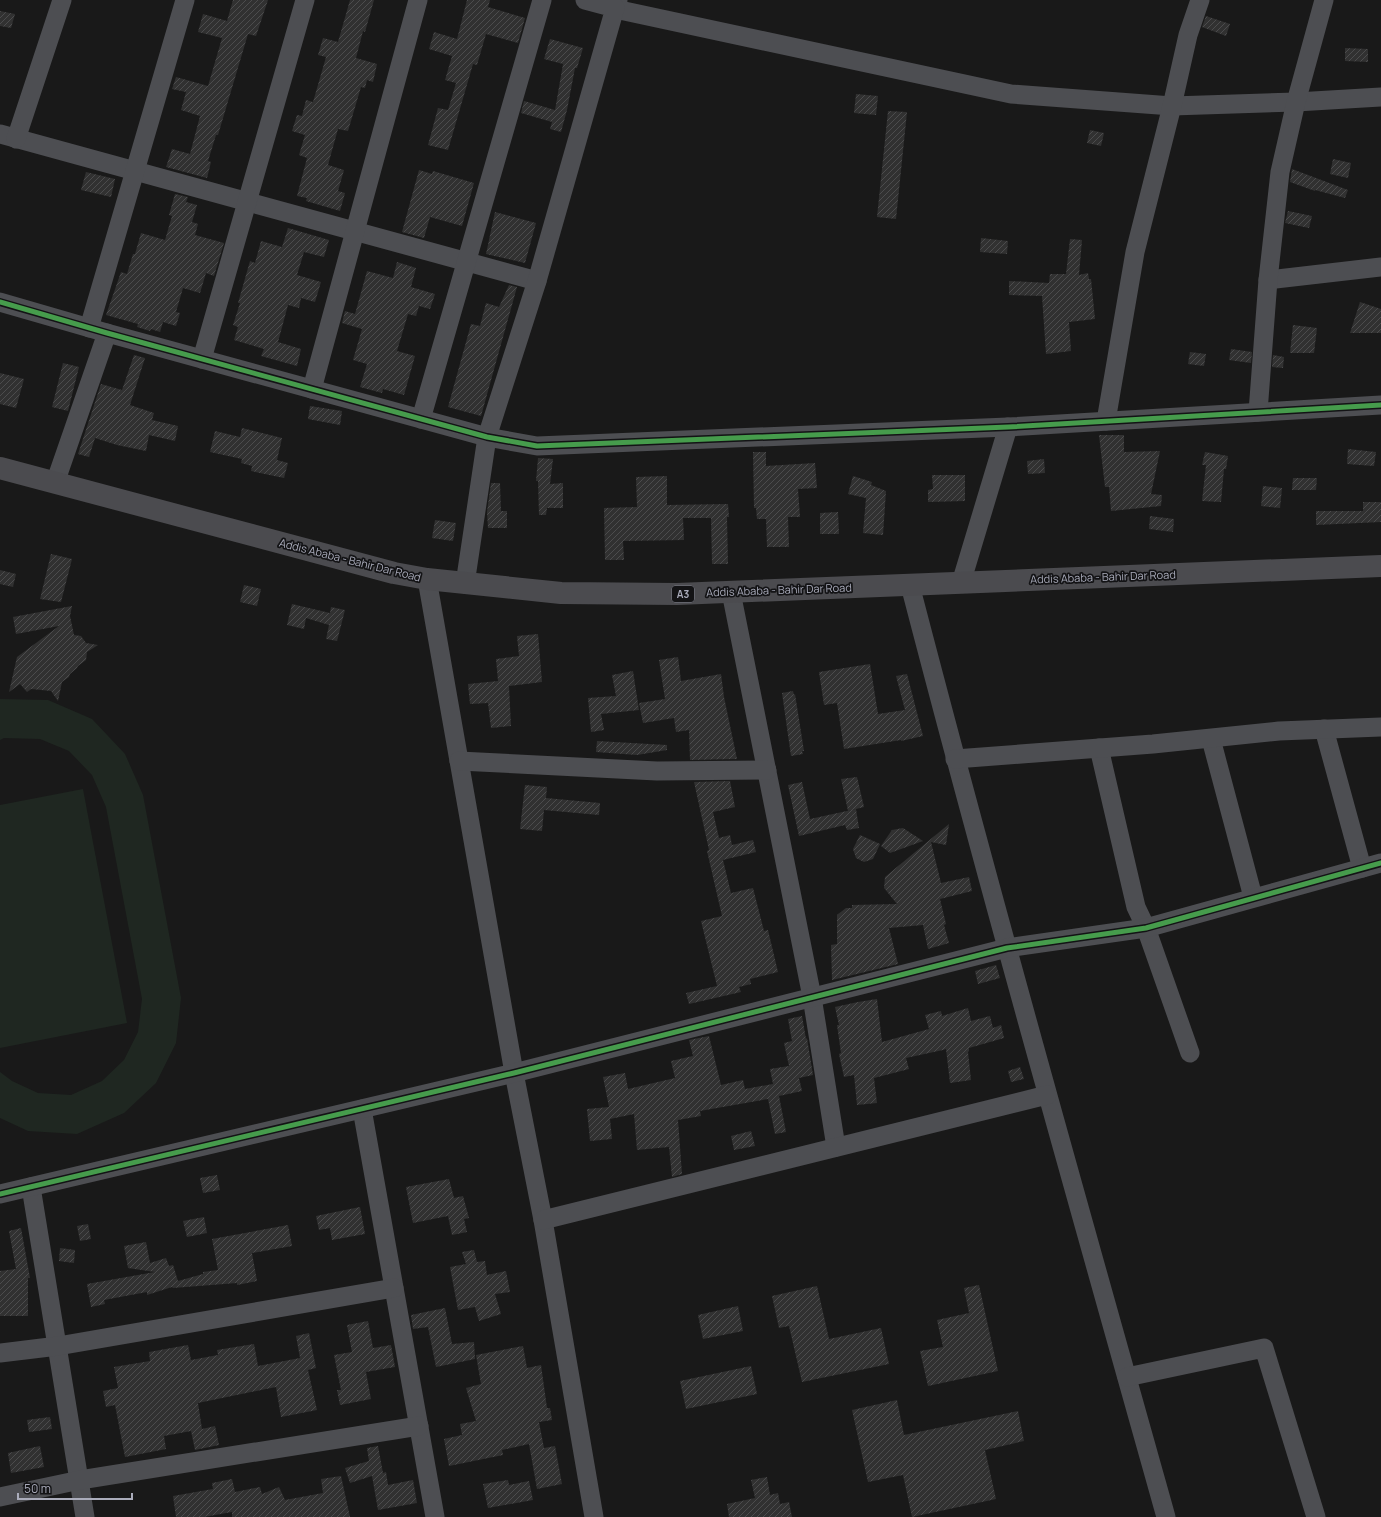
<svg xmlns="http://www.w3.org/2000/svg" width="1381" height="1517" viewBox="0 0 1381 1517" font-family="Manrope,sans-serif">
<defs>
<pattern id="building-hatch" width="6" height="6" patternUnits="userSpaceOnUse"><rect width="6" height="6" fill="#313131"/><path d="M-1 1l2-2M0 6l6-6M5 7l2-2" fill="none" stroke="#4c4c4d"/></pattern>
</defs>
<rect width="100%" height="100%" fill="#191919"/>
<g fill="#1f2721">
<polygon points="0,699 48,700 92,719 125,754 143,795 181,998 176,1043 156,1083 124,1113 77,1134 28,1131 0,1118 0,1072 12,1081 38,1093 71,1095 102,1081 124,1060 138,1032 142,999 106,807 92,775 69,751 40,739 4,738 0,740"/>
<polygon points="83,789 127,1023 0,1048 0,805"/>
</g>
<g fill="url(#building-hatch)">
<polygon points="233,0 268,0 256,36 248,34 218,135 216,135 208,161 211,162 207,178 166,167 172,149 190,154 200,116 181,110 186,92 172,89 176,77 208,86 222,38 198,32 203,14 227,21"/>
<polygon points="350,0 374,0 365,32 363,31 356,58 377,64 373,82 367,80 365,88 361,87 348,131 338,129 328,165 344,170 338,191 345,193 340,211 306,201 307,198 297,196 307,158 299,155 305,135 292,131 297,115 302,116 306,100 313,102 326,57 318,55 323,38 338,42"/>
<polygon points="467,0 490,0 488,7 525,18 518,43 486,34 477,65 473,64 448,150 428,145 438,108 448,110 456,83 445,80 452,56 429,49 434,32 457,39"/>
<polygon points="0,11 15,14 11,28 0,26"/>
<polygon points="1206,16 1230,24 1226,36 1202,27"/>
<polygon points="550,39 583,48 577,68 575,68 567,110 561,132 550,129 552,122 521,113 524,101 555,110 563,64 544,59"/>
<polygon points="1345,48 1368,49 1368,62 1345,61"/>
<polygon points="856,94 878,96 876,115 854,113"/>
<polygon points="888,111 907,112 896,219 877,217"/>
<polygon points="1090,130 1104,133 1101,146 1087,143"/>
<polygon points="1333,159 1351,163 1348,178 1330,174"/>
<polygon points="1292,169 1348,190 1345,198 1315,190 1315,191 1290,182"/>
<polygon points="419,170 432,174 433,171 474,183 462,226 430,217 424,238 402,232"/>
<polygon points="86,172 115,179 111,197 81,190"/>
<polygon points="175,194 188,197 186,202 197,205 192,222 198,224 195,235 224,243 214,276 206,273 200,293 183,288 176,312 180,313 176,326 163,322 160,332 151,329 150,331 137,327 138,324 106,315 121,272 127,274 133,254 135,254 141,233 165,240 172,216 169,215"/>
<polygon points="1288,211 1312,216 1309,228 1285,223"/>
<polygon points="495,212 536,223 525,263 486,254"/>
<polygon points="288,228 329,240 324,257 304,252 297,275 321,282 315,302 301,298 299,308 288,305 278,342 301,349 297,366 261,356 264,349 234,340 238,327 233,325 240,303 238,303 250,261 255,263 261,241 282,247"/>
<polygon points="981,238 1008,241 1007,254 980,252"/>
<polygon points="1070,239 1082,240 1079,275 1088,273 1089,279 1091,279 1095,319 1069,322 1071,351 1046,354 1042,296 1009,295 1009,281 1049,283 1050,274 1066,274"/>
<polygon points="397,262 416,268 411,287 435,294 430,309 419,306 416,316 408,314 397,351 415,356 404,395 383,389 382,393 360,387 367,364 353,360 362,329 342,323 345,311 355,314 367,271 393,278"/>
<polygon points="509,285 517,287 481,416 448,407 471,324 480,326 486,303 499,307"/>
<polygon points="1360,302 1381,309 1381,333 1350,333"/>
<polygon points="1293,325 1317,328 1314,353 1290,353"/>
<polygon points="1231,349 1252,352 1251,363 1229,360"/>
<polygon points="1190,352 1206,354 1204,366 1188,364"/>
<polygon points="134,355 145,358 130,405 154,413 152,420 178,426 175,441 149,435 146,451 117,445 95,438 89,457 78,454 101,384 122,390"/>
<polygon points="1273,355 1284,357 1283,368 1272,367"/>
<polygon points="63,363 79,367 68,411 52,407"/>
<polygon points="0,373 24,379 16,408 0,404"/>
<polygon points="310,406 342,411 340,425 308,419"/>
<polygon points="242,428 282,438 277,460 288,463 284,478 251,471 252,466 241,463 242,459 210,452 215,431 240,437"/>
<polygon points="1099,435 1124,435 1124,452 1160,451 1151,494 1162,495 1161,506 1111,511 1109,487 1105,487"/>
<polygon points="1348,449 1376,452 1374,466 1347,464"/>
<polygon points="753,452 766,452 766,466 815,463 817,488 798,489 800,517 788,517 789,547 767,547 766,519 757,519 756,508 754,508"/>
<polygon points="1205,452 1228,456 1226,469 1224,469 1221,502 1202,501 1206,465 1202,465"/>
<polygon points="538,458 553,459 550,484 563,483 563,508 547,508 546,515 539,515 538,481 536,481"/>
<polygon points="1044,459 1045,473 1028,474 1027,461"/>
<polygon points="932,475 965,475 965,501 928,502 928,490 933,489"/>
<polygon points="667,476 667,505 728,504 729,517 727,517 728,564 712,564 711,518 683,518 684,540 623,541 624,560 605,560 604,508 637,507 636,477"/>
<polygon points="853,476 872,482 871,485 886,491 883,535 863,533 866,498 848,494"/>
<polygon points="1293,478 1317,478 1316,490 1292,490"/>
<polygon points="491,483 500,483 501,511 507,511 507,528 488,528 487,512"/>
<polygon points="1263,486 1282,488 1280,508 1261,506"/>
<polygon points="1363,502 1381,502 1381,522 1316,525 1316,511 1363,511"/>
<polygon points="838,512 839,534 820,534 820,513"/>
<polygon points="1150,516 1174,519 1173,532 1149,529"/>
<polygon points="435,520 456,523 453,541 432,538"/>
<polygon points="51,554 72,559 61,602 40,599"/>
<polygon points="0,570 16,574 13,587 0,584"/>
<polygon points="244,585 261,589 257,606 240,602"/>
<polygon points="292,604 330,613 331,607 345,610 337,641 326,639 329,625 306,618 304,629 287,625"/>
<polygon points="72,606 70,616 74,635 81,636 86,643 98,645 87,652 86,660 78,666 77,668 70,674 69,677 62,682 58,701 51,691 31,689 27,692 20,684 9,692 17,657 59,626 16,634 13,617"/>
<polygon points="538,634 542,682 509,686 511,726 491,728 488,703 470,704 468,684 498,681 496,659 519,656 517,636"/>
<polygon points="678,657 681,681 721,674 724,697 737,759 690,760 689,730 676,732 674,718 643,723 639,703 665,699 659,660"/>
<polygon points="870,664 878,714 905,710 896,676 907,674 923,736 901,741 901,740 844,749 837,703 824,705 819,672"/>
<polygon points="633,671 639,710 601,714 604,730 591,732 588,698 616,696 612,675"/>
<polygon points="793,691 794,695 795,694 804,751 802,751 803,754 791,756 782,693"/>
<polygon points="597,741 667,745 667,750 637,755 596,752"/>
<polygon points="857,777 864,807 848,811 841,779"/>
<polygon points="730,781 735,807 713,812 719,838 730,835 732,845 753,840 756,852 723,860 731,893 753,888 764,931 768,930 778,972 750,979 751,984 739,987 741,992 689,1004 686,993 717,986 701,921 722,916 707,851 709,850 694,782"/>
<polygon points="802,782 810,819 856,809 859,828 847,830 845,825 799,836 788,785"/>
<polygon points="525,785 547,787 546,798 600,803 599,815 544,810 542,831 520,829"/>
<polygon points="949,824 946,845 931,842 941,883 969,877 972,891 940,899 946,924 944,925 949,943 928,949 923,925 889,928 898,964 832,980 831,945 837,944 837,915 846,908 852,908 852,905 897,904 884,888 885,877"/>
<polygon points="903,828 923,841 890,853 881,846 892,830"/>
<polygon points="860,835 880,844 873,859 864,862 856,858 853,849"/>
<polygon points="996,965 1000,978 978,984 975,971"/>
<polygon points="877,999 882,1042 929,1029 925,1015 941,1011 942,1016 968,1008 971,1021 990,1016 993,1028 1001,1025 1004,1038 969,1048 969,1051 968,1052 971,1080 950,1083 946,1049 943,1050 906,1058 909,1069 874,1078 877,1103 857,1105 854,1075 844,1077 839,1054 841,1053 837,1025 839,1025 835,1007 858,1002"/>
<polygon points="802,1016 806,1039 807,1038 813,1075 799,1078 802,1091 779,1096 786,1132 775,1134 768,1099 700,1111 701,1116 678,1120 682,1174 672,1177 669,1147 637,1150 634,1114 610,1119 612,1139 590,1141 587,1109 609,1107 603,1077 625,1073 628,1089 675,1078 671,1061 693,1056 689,1040 709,1036 721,1085 743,1080 745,1089 773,1084 770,1069 789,1066 784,1043 792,1041 788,1019"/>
<polygon points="1020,1067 1024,1079 1011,1082 1008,1071"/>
<polygon points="751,1131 755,1146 734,1150 731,1136"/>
<polygon points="217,1175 220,1190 203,1193 200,1178"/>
<polygon points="449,1179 454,1198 463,1196 469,1218 464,1219 467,1232 452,1235 448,1216 413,1223 406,1187"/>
<polygon points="360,1207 365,1234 332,1240 330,1228 319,1230 316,1216"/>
<polygon points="204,1217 207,1233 187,1237 183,1221"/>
<polygon points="88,1224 91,1239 80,1241 77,1226"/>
<polygon points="288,1225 292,1246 252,1253 257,1281 237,1285 237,1283 173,1288 172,1287 147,1295 147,1292 104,1300 105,1304 91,1307 87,1284 155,1272 128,1268 124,1246 146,1242 150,1263 166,1258 169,1266 173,1265 178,1281 203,1274 203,1272 218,1270 212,1239"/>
<polygon points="21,1228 30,1278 28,1278 28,1316 0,1316 0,1271 16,1269 9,1231"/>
<polygon points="60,1248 75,1250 74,1263 59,1261"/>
<polygon points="474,1250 477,1262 485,1261 487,1275 506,1271 510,1292 495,1294 501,1314 479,1321 475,1307 458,1310 450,1267 466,1264 462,1252"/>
<polygon points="979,1285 998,1371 928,1386 920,1351 943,1347 937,1320 969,1313 964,1288"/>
<polygon points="817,1286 829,1339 881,1328 889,1364 802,1382 789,1326 779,1328 772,1296"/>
<polygon points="738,1306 743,1331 703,1339 698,1315"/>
<polygon points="445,1308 452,1344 474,1342 475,1359 436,1367 428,1327 413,1329 411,1315"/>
<polygon points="368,1321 373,1348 391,1345 395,1367 366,1372 371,1399 340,1405 337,1390 341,1390 334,1355 352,1352 347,1325"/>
<polygon points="309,1333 316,1368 308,1370 317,1410 281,1417 276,1387 198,1403 202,1429 215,1426 219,1445 195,1450 191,1431 164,1436 166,1449 125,1457 115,1405 106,1407 103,1391 118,1388 114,1367 150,1361 149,1352 188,1345 191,1360 218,1355 217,1350 254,1344 258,1366 300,1358 296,1336"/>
<polygon points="523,1346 527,1368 541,1365 547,1408 550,1408 552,1420 539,1422 544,1448 555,1446 562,1484 537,1489 529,1444 502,1450 503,1455 449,1466 444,1439 462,1435 460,1424 476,1421 466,1388 481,1384 476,1355"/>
<polygon points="751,1366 757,1394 686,1409 680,1381"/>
<polygon points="897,1400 904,1435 1018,1411 1024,1441 985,1450 996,1499 912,1517 903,1475 868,1482 852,1410"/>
<polygon points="50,1417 52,1429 29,1432 27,1420"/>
<polygon points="40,1446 44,1467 11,1473 8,1453"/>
<polygon points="378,1446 383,1473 386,1472 388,1485 413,1480 417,1503 378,1510 372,1476 350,1483 345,1468 369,1461 367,1448"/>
<polygon points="341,1476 350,1517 232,1517 232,1512 204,1517 176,1517 173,1496 213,1489 212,1483 232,1479 235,1492 260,1487 262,1494 279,1487 285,1500 323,1493 321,1479"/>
<polygon points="767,1477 770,1495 778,1493 780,1504 789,1502 792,1517 729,1517 727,1504 755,1498 751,1480"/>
<polygon points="508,1480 509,1485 529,1481 533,1500 488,1508 483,1484"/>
</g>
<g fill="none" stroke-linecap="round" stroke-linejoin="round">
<g stroke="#4d4e52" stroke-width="19">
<polyline points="618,0 615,9 1011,94 1172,106 1296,102 1381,97"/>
<polyline points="0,134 537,281"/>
<polyline points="16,139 62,0"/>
<polyline points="1268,280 1381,267"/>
<polyline points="0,302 107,333 487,437 537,446 1008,427 1381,405"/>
<polyline points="89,328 185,0"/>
<polyline points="202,359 305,0"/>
<polyline points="312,389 418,0"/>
<polyline points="1258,412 1268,280 1280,172 1296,102 1324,0"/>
<polyline points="421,419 542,0"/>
<polyline points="1106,421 1135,252 1172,106 1188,35 1200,0"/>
<polyline points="55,483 107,333"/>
<polyline points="427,579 514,1073 543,1220 594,1517"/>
<polyline points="961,583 1008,427"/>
<polyline points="465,584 487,437 537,281 615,8 585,0"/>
<path d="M910,585C991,897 1079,1207 1166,1517"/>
<polyline points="731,592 812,997 836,1147"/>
<polyline points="1324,729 1362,868"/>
<polyline points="1211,739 1253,897"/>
<polyline points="1099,748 1136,907 1146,928 1190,1053"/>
<polyline points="955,759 1153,744 1279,731 1381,727"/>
<polyline points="459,761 657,771 767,770"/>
<polyline points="362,1109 435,1517"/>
<polyline points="31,1187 85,1517"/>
<polyline points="0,1194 514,1073 1007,948 1146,928 1381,863"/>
<polyline points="543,1220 1047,1095"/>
<polyline points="0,1353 58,1346 394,1288"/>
<polyline points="1127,1377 1264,1348 1316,1517"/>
<polyline points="0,1497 80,1480 419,1426"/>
</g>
<polyline stroke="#4b4b4f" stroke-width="22" points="0,468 394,573 427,579 561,593 677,594 1381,566"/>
<defs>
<g id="cycleway">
<polyline points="0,302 107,333 487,437 537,446 1008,427 1381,405"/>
<polyline points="0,1194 514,1073 1007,948 1146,928 1381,863"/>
</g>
</defs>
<use href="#cycleway" stroke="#131315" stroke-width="8"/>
<use href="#cycleway" stroke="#469c4c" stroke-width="5"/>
</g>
<g text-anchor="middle" stroke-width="3.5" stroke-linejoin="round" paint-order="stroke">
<rect fill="#131315" stroke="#7d7e89" stroke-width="1" x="672" y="586" width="22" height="16" rx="3"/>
<g font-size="10" font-weight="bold" fill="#aaacbb">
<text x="683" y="598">A3</text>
</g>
<g font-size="11" fill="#aaacbb" stroke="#131315">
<text transform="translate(350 560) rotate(14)" y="4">Addis Ababa - Bahir Dar Road</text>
<text transform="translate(1103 577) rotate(-2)" y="4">Addis Ababa - Bahir Dar Road</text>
<text transform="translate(779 590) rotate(-2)" y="4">Addis Ababa - Bahir Dar Road</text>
</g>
</g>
<path d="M18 1493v6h114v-6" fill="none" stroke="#aaacbb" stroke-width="2"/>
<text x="24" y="1493" font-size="12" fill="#aaacbb" stroke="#131315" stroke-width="3" paint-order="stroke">50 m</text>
</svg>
